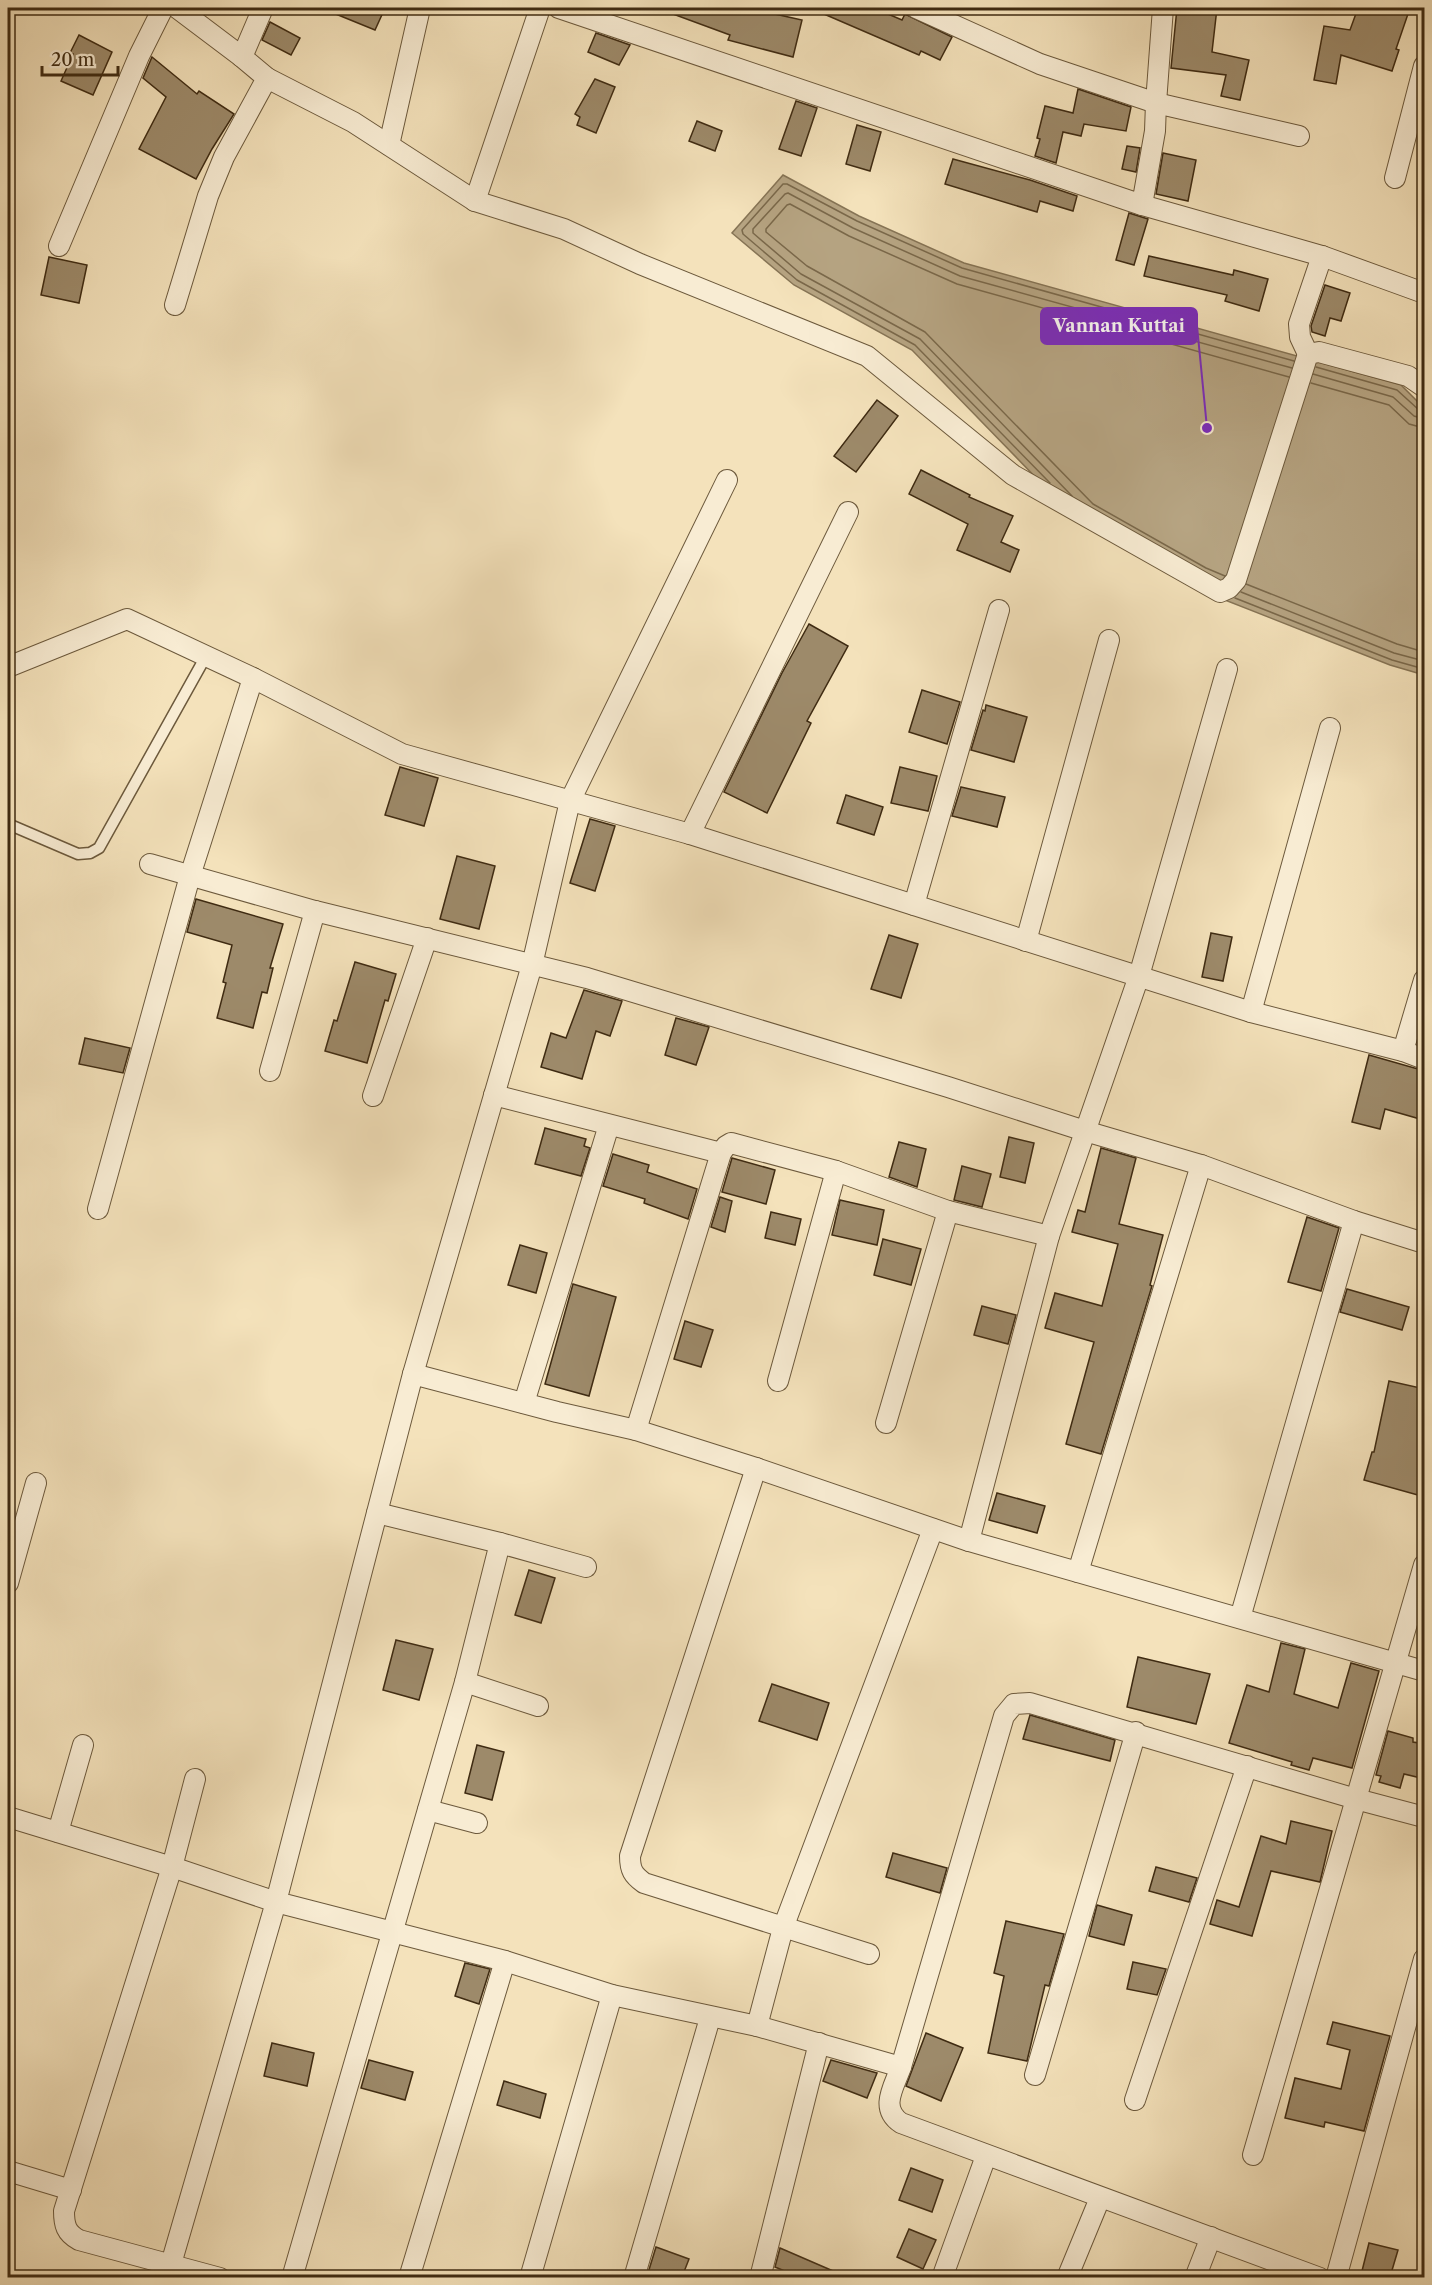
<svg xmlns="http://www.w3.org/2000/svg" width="1432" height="2285" viewBox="0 0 1432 2285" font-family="'Libre Caslon Text',serif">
<rect width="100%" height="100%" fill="#f4e2bb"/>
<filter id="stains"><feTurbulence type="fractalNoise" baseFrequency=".00333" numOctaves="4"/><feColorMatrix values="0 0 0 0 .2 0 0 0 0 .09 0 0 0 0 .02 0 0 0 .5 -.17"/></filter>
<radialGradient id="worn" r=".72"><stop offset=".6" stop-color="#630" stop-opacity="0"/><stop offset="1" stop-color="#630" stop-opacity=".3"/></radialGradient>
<polygon fill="#b6a482" stroke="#867455" stroke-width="1.5" points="783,175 859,216 964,263 1401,385 1424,408 1424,675 1390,665 1197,589 1079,522 912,350 794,285 732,233"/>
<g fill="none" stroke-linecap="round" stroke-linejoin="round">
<g stroke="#7a684a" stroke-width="1.5">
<polyline points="1316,367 1397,390 1419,410 1424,412"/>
<polyline points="1313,374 1393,397 1414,416 1424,419"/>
<polyline points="1311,383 1389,405 1409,424 1424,428"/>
<polyline points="1050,483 915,345 797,280 743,234 742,230 783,184 787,184 857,221 962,268 1294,361"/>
<polyline points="1072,496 920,339 801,274 753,233 753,229 785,194 788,193 853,228 960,276 1292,368"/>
<polyline points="1225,576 1206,568 1093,504 925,332 807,266 766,232 766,229 787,205 790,204 849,236 957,284 1289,377"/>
<polyline points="1246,584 1397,644 1424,652"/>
<polyline points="1241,592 1394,653 1424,661"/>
<polyline points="1235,598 1392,660 1424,669"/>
</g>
</g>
<g fill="#9d8a6a" stroke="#3f2b12" stroke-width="1.5">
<polygon points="321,8 385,8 375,30"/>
<polygon points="662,8 748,8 802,20 793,57 728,40 730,35 662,10"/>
<polygon points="810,8 874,8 902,20 905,14 952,37 940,60 921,51 919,55"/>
<polygon points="1177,8 1217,8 1212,52 1249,60 1240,100 1221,96 1226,75 1171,68"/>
<polygon points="1358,8 1410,8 1396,49 1399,50 1392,71 1341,55 1336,84 1314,80 1324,26 1350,30"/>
<polygon points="270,22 300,38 291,55 262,40"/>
<polygon points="596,33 630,45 619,65 588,52"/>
<polygon points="79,35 112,52 93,95 61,81 73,54 70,53"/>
<polygon points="152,57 197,94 199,91 234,114 212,149 196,179 139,149 166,97 143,78"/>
<polygon points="595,79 615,87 596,133 577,125 580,117 575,114"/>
<polygon points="1078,89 1131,107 1126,131 1084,124 1081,136 1063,132 1056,163 1035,156 1040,139 1037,138 1045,106 1073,113"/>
<polygon points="796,101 817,108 801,156 779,149"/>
<polygon points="697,121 722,131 715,151 689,141"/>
<polygon points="857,125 881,132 870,171 846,164"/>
<polygon points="1127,146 1140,148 1136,172 1122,169"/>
<polygon points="1163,153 1196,160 1188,201 1156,194"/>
<polygon points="953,159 1030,180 1077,196 1073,211 1040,201 1037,212 945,184"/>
<polygon points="1129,213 1148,219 1134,265 1116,260"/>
<polygon points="1149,256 1233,275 1234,270 1268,279 1259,311 1225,301 1227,295 1144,276"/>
<polygon points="49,257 87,265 79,303 41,295"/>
<polygon points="1325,285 1350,293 1341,321 1330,318 1325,336 1312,332 1311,326"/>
<polygon points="877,400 898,416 856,472 834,456"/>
<polygon points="921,470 970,495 969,497 1013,516 1001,542 1019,550 1010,572 957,550 968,524 909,494"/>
<polygon points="809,624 848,646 807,721 811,723 767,813 724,792 782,673"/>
<polygon points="922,690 960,702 947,744 909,732"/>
<polygon points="986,705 1027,717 1014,762 971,750 983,710 985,711"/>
<polygon points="400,767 438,778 424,826 385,815"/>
<polygon points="900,767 937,776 928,811 891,803"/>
<polygon points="961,787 1005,797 997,827 952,816"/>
<polygon points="846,795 883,807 874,835 837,823"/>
<polygon points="590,819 615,826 595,891 570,883"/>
<polygon points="457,856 495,866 479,929 440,919"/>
<polygon points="196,899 283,924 270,968 273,968 267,993 262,992 253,1028 217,1018 226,983 223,982 232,945 187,932"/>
<polygon points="1211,933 1232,937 1223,981 1202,977"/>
<polygon points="889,935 918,944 901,998 871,989"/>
<polygon points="355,962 396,974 388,1001 385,1000 367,1063 325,1051 334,1020 337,1021"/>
<polygon points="584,990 622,1001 610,1036 596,1031 582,1079 541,1067 551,1033 566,1038"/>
<polygon points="676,1018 709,1027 696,1065 665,1055"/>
<polygon points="85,1038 130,1048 123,1073 79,1064"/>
<polygon points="1369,1055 1425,1071 1425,1102 1420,1119 1385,1109 1380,1129 1352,1122"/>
<polygon points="545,1128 586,1139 584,1146 590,1148 581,1176 535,1164"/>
<polygon points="1009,1137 1034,1143 1025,1183 1000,1177"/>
<polygon points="899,1142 926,1149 917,1187 889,1177"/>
<polygon points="1101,1148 1136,1158 1119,1224 1163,1235 1150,1285 1152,1286 1101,1454 1066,1444 1094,1342 1045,1328 1055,1293 1102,1306 1118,1244 1072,1232 1078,1210 1085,1212"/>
<polygon points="613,1154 649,1165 647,1172 697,1189 688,1219 644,1203 645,1199 603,1186"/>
<polygon points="732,1158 775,1170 766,1204 722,1192"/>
<polygon points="962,1166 991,1174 982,1207 954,1200"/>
<polygon points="720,1197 732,1201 725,1232 711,1227"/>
<polygon points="840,1200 884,1210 877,1245 832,1235"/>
<polygon points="771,1212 801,1219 795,1245 765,1238"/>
<polygon points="1307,1217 1339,1228 1321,1291 1288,1282"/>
<polygon points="883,1239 921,1249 911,1285 874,1275"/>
<polygon points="520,1245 547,1253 536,1293 508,1285"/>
<polygon points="573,1284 616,1297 589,1396 545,1384"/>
<polygon points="1347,1289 1409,1307 1402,1330 1340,1312"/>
<polygon points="982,1306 1016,1315 1008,1344 974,1335"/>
<polygon points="685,1321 713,1330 701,1367 674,1359"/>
<polygon points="1389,1381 1425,1389 1425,1497 1364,1480 1372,1452 1374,1452"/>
<polygon points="997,1493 1045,1506 1037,1533 989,1520"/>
<polygon points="529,1570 555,1578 541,1623 515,1615"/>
<polygon points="396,1640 433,1649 419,1700 383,1690"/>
<polygon points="1281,1643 1305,1649 1294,1694 1338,1708 1351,1663 1379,1671 1352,1768 1313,1758 1309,1770 1291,1765 1292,1762 1229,1743 1247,1685 1269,1692"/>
<polygon points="1138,1657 1210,1674 1196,1724 1127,1707"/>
<polygon points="772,1684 829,1703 817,1740 759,1721"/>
<polygon points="1030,1715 1115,1740 1110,1761 1023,1739"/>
<polygon points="1388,1731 1413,1738 1413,1742 1425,1744 1425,1779 1404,1774 1400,1788 1379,1782 1381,1776 1376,1775"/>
<polygon points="477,1745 504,1752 492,1800 465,1793"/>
<polygon points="1291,1821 1332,1831 1320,1882 1271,1871 1252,1936 1210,1924 1217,1900 1239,1907 1261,1836 1286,1844"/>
<polygon points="893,1853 947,1868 940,1893 886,1877"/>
<polygon points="1156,1867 1197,1878 1189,1902 1149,1891"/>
<polygon points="1097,1905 1132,1915 1124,1945 1089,1936"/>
<polygon points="1006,1921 1064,1934 1049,1986 1045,1985 1027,2061 988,2053 1004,1976 994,1973"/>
<polygon points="1133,1962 1166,1969 1157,1995 1127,1989"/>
<polygon points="465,1963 490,1969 479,2004 455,1996"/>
<polygon points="1333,2022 1390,2036 1364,2131 1325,2122 1324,2127 1285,2118 1295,2078 1341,2089 1350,2050 1327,2044"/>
<polygon points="926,2033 963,2048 941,2101 906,2086"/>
<polygon points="272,2043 314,2053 307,2086 264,2076"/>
<polygon points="369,2060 413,2072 405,2100 361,2088"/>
<polygon points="831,2060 877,2073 867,2098 823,2081"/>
<polygon points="504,2081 546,2094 540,2118 497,2105"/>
<polygon points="911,2168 943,2180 932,2212 899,2200"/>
<polygon points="909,2229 936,2240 923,2269 897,2257"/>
<polygon points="1369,2243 1398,2250 1390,2277 1362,2271"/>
<polygon points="656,2247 689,2259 682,2277 663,2277 648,2273"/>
<polygon points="780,2248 847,2277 799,2277 775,2267"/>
</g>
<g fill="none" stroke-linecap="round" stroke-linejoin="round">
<defs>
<polyline id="lane" points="8,824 78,854 90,853 99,848 206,656"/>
<g id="street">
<polyline points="177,8 242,57 263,8"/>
<polyline points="559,8 1142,205 1155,131 1156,103 1299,136"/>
<polyline points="916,8 1040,64 1156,103 1163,8"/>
<polyline points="267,78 353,122 475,201 564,229 640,264 867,356 1013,475 1220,592 1229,588 1236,580 1308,354 1319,352 1408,376 1424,387"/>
<polyline points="389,145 420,8"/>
<polyline points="1395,178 1424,66"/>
<polyline points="475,201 540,8"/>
<polyline points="1142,205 1322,256 1424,293"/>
<polyline points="59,246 139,56 163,8"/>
<polyline points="175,305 208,196 224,157 267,78 242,57"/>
<polyline points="1308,354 1300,337 1299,324 1322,256"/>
<polyline points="727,480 570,801 532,965 413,1374 276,1902 505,1961 612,1995 757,2026 901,2067"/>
<polyline points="8,667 127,619 253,678 402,754 690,834 1251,1012 1403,1051 1424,1059"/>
<polyline points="690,834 848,512"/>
<polyline points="150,864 315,911 587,978 948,1087 1085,1131 1201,1165 1354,1221 1424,1243"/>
<polyline points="914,905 999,610"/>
<polyline points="1026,941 1109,640"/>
<polyline points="1251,1012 1330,728"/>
<polyline points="1403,1051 1424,980"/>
<polyline points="270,1071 315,911"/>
<polyline points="494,1095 721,1153"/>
<polyline points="373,1096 427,938"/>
<polyline points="98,1209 190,876 253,678"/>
<polyline points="413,1374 557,1412 636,1430 756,1468 969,1541 1424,1671"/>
<polyline points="778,1381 836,1171"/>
<polyline points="524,1403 609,1125"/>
<polyline points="886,1423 948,1211"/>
<polyline points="636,1430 721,1153 726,1146 731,1143 836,1171 948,1211 1049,1236"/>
<path d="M756,1468L630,1856C630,1870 633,1875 644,1883L869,1954"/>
<polyline points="377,1513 500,1543 586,1567"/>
<polyline points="969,1541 1049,1236 1139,976 1227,669"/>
<polyline points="1424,1565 1356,1799 1424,1817"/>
<polyline points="1078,1572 1201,1165"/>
<polyline points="8,1583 36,1483"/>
<polyline points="1240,1618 1354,1221"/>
<polyline points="465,1682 538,1706"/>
<path d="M195,1779L172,1867L64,2211C64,2225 66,2233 79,2240L220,2278"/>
<polyline points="428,1810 477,1823"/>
<polyline points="8,1817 172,1867 276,1902 171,2264"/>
<polyline points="58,1832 83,1745"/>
<polyline points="757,2026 783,1928 933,1529"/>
<polyline points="1035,2075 1136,1732"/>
<polyline points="1135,2100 1247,1766"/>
<path d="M1253,2155L1356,1799L1030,1703L1014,1704L1004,1716L901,2067C894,2087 879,2108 901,2123L1320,2278"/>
<polyline points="8,2171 71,2190"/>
<polyline points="292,2278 465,1682 500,1543"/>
<polyline points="409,2278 505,1961"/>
<polyline points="530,2278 612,1995"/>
<polyline points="634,2278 710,2018"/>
<polyline points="760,2278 819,2043"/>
<polyline points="942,2278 986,2156"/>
<polyline points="1067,2278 1100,2198"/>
<polyline points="1195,2278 1211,2237"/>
<polyline points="1336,2278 1424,1959"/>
</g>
</defs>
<use href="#lane" stroke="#6c593c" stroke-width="13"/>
<use href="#street" stroke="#6c593c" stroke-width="22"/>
<use href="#lane" stroke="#f8ecd3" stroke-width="10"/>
<use href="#street" stroke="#f8ecd3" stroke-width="20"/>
</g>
<path fill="none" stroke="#7b2cbf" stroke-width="2" d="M1207 428L1197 326"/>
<circle fill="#7b2cbf" stroke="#f8ecd3" stroke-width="2" cx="1207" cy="428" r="6"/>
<rect fill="#7b2cbf" stroke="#7b2cbf" stroke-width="2" x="1041" y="308" width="156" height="36" rx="6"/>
<g font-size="18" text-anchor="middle" font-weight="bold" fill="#fff">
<text x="1119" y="332">Vannan Kuttai</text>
</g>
<rect width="1432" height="2285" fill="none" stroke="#f4e2bb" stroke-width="30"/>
<rect x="9" y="9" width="1414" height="2267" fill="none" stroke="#3f2b12" stroke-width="3"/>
<rect x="15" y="15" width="1402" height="2255" fill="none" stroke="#3f2b12" stroke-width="1.5"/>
<path d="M42 66v9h76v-9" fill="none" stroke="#3f2b12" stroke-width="3"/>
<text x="51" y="66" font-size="18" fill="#3f2b12" stroke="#f8ecd3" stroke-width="4.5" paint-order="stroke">20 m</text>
<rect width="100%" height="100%" filter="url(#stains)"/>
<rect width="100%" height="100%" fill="url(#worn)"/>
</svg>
